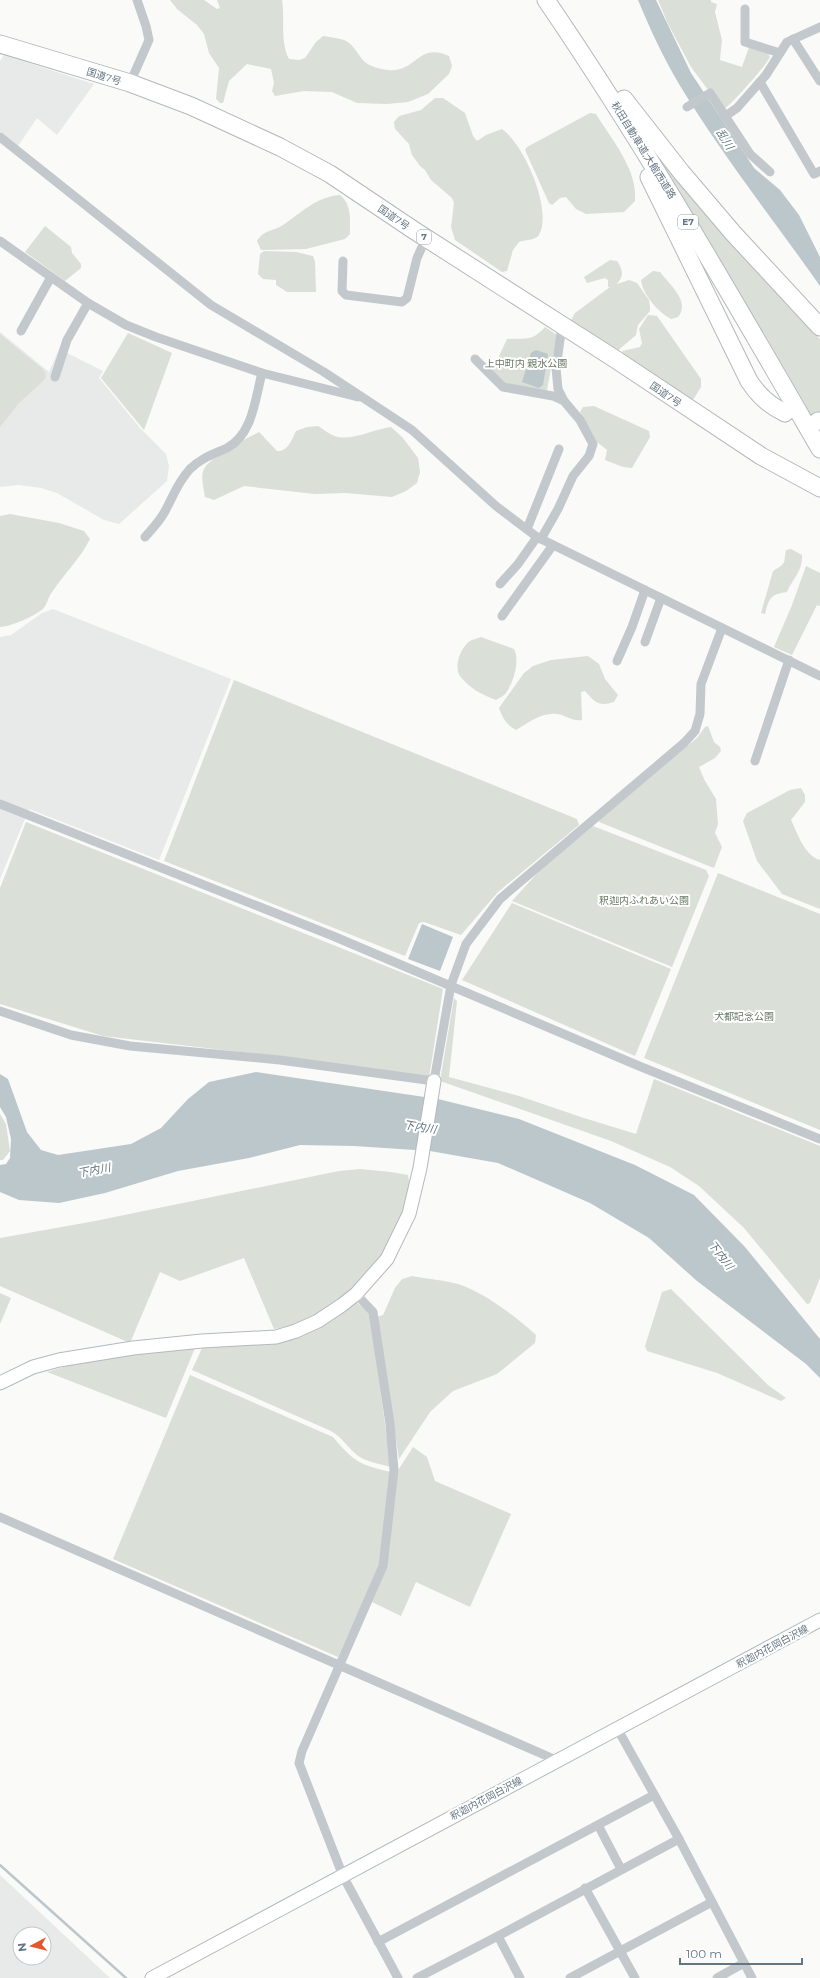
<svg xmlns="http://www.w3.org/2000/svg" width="820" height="1978" viewBox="0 0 820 1978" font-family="Montserrat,'Noto Sans JP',sans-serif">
<rect width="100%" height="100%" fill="#fafaf8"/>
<g fill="#e8e9e9" fill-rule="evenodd">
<polygon points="4,55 94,84 57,135 37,118 18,146 0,132 0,61"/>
<polygon points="0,332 49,372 59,349 103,371 99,378 140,428 166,454 169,466 167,481 119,524 104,520 57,493 41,488 19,485 0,487"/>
<polygon points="53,609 231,679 159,860 29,809 0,879 0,637 11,635 42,613"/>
<path d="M0,1875L110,1978H0ZM20,1934H44V1958H20Z"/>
</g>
<g fill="#dadfd7">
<path d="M170,0H204L217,9L220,8L217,0H282C285,19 280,42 289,59L299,60L305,58L316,42L323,36C330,37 338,38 344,40C355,45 357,55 365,62C369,66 382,70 388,70C417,73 417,42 449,56L452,66L449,74L428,94L408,102L387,104L357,103L332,92L304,91L275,96L272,91L274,83L271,69L247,64L229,81L223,103H220L216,99L219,68L209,53L204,34L197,25L177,9Z"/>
<path d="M658,0H711V2L717,4L715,12L722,40L720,60L742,67L749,47L768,53L770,57C765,67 731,105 723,110L691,67L668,24Z"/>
<path d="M435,98H443L465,113L473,136L477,141L486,135L502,129C524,144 553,210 539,235C536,240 524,240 519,242L513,250L507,271L502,272L455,240L451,227L454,203L452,198L431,180L425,170L420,166L412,155L409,144L395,129L394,122L399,116L421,110Z"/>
<path d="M590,113L596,114C612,140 638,170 635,201L624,212L586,214L576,209L566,197L560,198L552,205L549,203L525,150L527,147Z"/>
<polygon points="664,164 820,339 820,413 810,415 664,166"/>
<path d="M340,195C352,205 350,220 350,234L345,239L306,249L261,250L257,241C263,230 274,231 283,225C303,212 315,197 340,195Z"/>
<polygon points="45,226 71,247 72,253 81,264 81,268 65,281 25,252"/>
<polygon points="264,251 296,252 313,256 315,262 316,292 287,292 276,285 276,280 263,279 258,274 260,254"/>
<path d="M610,260L617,261C623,270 624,276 617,284L629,280L637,283L649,300L650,307V311L638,325L636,335L615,353L570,322L575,313L610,287H608V280L605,278L587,283L584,277Z"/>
<path d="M653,271L660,272C669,284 691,302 678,317L671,319C658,312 643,295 641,280Z"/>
<polygon points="648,315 657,316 701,379 701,387 693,400 670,387 625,357 622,351 640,347 642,343 639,329"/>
<path d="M545,327L557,335L547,390L543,391L503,384L493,374V369L507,339C525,338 532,342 545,327Z"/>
<polygon points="128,333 172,353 144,430 101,378"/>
<polygon points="0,334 44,370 46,377 42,382 18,404 0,427"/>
<polygon points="594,406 649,431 650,437 632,468 623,467 605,460 607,450 597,442 580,412 583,407"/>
<path d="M318,426C323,429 331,436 338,437C355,440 374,429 391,427L403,438L418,458L420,472L417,483L406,491L392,497L345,493L315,494L244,486L214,500L205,497C204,489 200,477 204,469C209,458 247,438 259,432L277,451C288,452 292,439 296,431L307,427Z"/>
<path d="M10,514L59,523L84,531L90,539C80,559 64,574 52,592C48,597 47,605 43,609C33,617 12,626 0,627V516Z"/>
<path d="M791,549L802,555C803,571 793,578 787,592C771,594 769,598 765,614L761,613L773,571C788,562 783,564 786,550Z"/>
<polygon points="806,566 820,573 820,606 817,605 792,655 774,647 792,605"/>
<path d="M481,637L514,649C520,661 514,681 506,693C504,696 499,698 496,700C482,695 469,688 460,676C453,666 462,644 472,640C475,639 478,638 481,637Z"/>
<path d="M588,656L599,664L605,679L618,695L614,702C598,707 595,702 585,691L581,692L582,720C573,722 566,715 557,714C542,712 529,722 516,730C507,725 502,718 499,708L524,673L533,666L551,660Z"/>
<polygon points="234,680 577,819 579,825 498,892 461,935 424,922 419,923 405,956 164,861"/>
<polygon points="708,726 714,742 720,747 721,751 715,758 699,767 705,781 716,799 718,824 715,833 722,847 714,868 599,822 601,816 697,738 705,727"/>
<path d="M801,788L805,795V802L791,820C798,834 804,855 820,860V909L782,894L757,861L743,821L747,813L790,790Z"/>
<polygon points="26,822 443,989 429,1078 266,1055 103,1036 0,1004 0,888"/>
<polygon points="593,826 706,870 709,876 672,967 512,901 542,868"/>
<polygon points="718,873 820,914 820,1130 644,1058"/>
<polygon points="512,903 671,969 635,1056 462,980"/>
<polygon points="454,998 457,1001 449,1077 519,1096 584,1118 636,1134 654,1079 820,1146 820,1278 810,1303 807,1304 744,1228 699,1186 670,1167 611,1141 440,1081"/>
<polygon points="0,1114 6,1124 10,1151 3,1160 0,1160"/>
<path d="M360,1169L391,1172L408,1175C418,1217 362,1289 328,1309C310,1320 293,1325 274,1329L244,1258L180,1281L160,1272L130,1343L0,1286V1238L95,1221L339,1171Z"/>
<path d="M412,1276C427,1279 444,1280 458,1284C487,1294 513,1315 536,1335L535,1343L497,1374L453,1391L430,1412L399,1459L377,1317L383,1315L395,1288L402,1279Z"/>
<polygon points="671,1289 768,1385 786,1398 781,1401 717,1373 647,1351 645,1346 662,1292"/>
<polygon points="0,1293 11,1298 0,1324"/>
<path d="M356,1302L366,1310L370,1316L391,1467C380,1464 366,1462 357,1455C347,1447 343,1438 331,1431L192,1370L203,1346C233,1346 279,1347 307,1334C325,1326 340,1314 356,1302Z"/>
<path d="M195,1348L166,1418L47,1372C94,1356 146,1354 195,1348Z"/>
<path d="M190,1375L333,1437C354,1462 360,1465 391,1472L379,1566L338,1657L113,1559Z"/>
<polygon points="413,1447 427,1457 435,1481 511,1514 470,1607 416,1582 401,1616 372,1602 385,1569 397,1472"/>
</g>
<g fill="#bbc7cb">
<path d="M638,0H656L691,73L717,112L754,168L780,190L799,215L820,257V286C773,219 721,154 679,84C663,57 650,29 638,0Z"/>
<polygon points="536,350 548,354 543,385 539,388 522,382 531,353"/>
<polygon points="422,924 453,937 440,971 408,959"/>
<polygon points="256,1072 438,1099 519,1119 635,1165 694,1195 745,1247 820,1339 820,1378 806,1364 697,1281 649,1238 590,1203 498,1163 430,1151 354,1146 300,1145 249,1158 178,1171 105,1193 59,1203 19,1200 0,1192 0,1165 6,1164 10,1158 11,1139 6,1117 0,1107 0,1074 8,1079 27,1132 41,1150 58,1155 131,1144 161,1128 188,1099 209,1082"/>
</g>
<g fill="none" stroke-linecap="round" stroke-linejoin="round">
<polyline stroke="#bbc7cb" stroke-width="2.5" points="0,1865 126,1978"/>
<defs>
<g id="secondary">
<polyline points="0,1383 33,1367 59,1360 133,1348 202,1341 276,1337 296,1331 318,1321 342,1305 356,1294 387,1259 409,1214 420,1168 434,1081"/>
<polyline points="152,1978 820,1620"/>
</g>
<g id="highway">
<path d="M546,0C645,145 732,297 820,449"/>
<polyline points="0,44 130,83 191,106 280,147 330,174 415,231 615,359 761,456 820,488"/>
<polyline points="624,99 682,173 733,233 820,327"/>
<path d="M649,177L749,381C759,396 769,405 785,413"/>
<polyline points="818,421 820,421"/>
</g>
</defs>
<use href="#secondary" stroke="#b3babf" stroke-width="15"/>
<use href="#highway" stroke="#b4b9bd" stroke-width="19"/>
<g stroke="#c3c8cc" stroke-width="9">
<polyline points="745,9 745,42 780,53"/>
<polyline points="793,39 820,81"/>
<polyline points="760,82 814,174 820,171"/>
<polyline points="130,83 149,40 146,26 137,0"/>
<polyline points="687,107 710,93 750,154 770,172"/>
<polyline points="724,117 737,108 766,75 787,42 820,27"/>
<polyline points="0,137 211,305 324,372 412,430 496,506 537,537 820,676"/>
<polyline points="0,241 88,303 126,325 156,337 262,373 358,397"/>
<polyline points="343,261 342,291 346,295 402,302 407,298 417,258 426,238"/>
<polyline points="21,331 51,277"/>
<polyline points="475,359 503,387 553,396 564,401"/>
<polyline points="55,377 67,340 88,303"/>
<polyline points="527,529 559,449"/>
<path d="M145,537C151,530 159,522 164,513C173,497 177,483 190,469C201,458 214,454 227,448C253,434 255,399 262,373"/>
<polyline points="541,539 558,509 573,476 589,456 593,444 580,420 564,401 558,389 556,368 562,326"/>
<polyline points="500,584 518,564 537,537"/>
<polyline points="502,616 553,545"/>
<polyline points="645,642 661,598"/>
<polyline points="617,661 632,627 645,590"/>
<polyline points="755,761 789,660"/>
<polyline points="0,804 333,936 639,1066 820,1139"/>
<polyline points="0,1011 71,1035 130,1046 280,1060 434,1081 451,985 466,944 500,899 684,743 695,731 700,714 701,684 722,628"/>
<polyline points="356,1294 373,1312 390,1424 394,1470 383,1566 302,1751 299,1763 343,1876 398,1978"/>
<polyline points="0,1517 556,1760"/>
<polyline points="617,1728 679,1839 752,1978"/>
<polyline points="598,1825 621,1869"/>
<polyline points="585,1888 635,1978"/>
<polyline points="498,1936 520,1978"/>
<polyline points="378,1942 654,1795"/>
<polyline points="417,1978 498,1936 679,1839"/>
<polyline points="570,1978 712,1902"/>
<polyline points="717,1978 744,1963"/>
</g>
<use href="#secondary" stroke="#fff" stroke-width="13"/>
<use href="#highway" stroke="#fff" stroke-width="17"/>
</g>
<g text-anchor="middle" stroke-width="4" stroke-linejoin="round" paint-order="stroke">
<g fill="#fff" stroke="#939fa8" stroke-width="1">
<rect x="678" y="215" width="20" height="14" rx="3"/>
<rect x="417" y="230" width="14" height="14" rx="3"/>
</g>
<g font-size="9" font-weight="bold" fill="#657683">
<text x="688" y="225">E7</text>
<text x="424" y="240">7</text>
</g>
<g font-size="10" fill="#657683" stroke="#fff">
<text transform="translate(104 76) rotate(17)" y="4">国道7号</text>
<text transform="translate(644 150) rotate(58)" y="4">秋田自動車道;大館西道路</text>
<text transform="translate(394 217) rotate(34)" y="4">国道7号</text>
<text transform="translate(666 394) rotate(34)" y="4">国道7号</text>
<text transform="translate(772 1646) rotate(-28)" y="4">釈迦内花岡白沢線</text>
<text transform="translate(486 1798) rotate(-28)" y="4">釈迦内花岡白沢線</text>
</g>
<g font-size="10" fill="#687a64" stroke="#fff">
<text x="526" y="367">上中町内 親水公園</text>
<text x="644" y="904">釈迦内ふれあい公園</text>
<text x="744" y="1020">犬都記念公園</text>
</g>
<g font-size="11" font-style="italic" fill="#60757c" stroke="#fff">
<text transform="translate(725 139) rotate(57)" y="4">乱川</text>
<text transform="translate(420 1127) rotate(9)" y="4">下内川</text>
<text transform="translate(94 1170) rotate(-11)" y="4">下内川</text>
<text transform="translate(721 1255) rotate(52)" y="4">下内川</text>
</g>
</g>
<g transform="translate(32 1946) rotate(263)"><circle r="19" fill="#ffffff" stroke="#c1c8cd"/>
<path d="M0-3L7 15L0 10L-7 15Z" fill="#e4572e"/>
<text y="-6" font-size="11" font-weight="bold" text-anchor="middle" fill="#657683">N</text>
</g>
<path d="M680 1958v6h122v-6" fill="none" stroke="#657683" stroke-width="2"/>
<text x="686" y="1958" font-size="12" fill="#657683" stroke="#ffffff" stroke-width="3" paint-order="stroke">100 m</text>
</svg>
